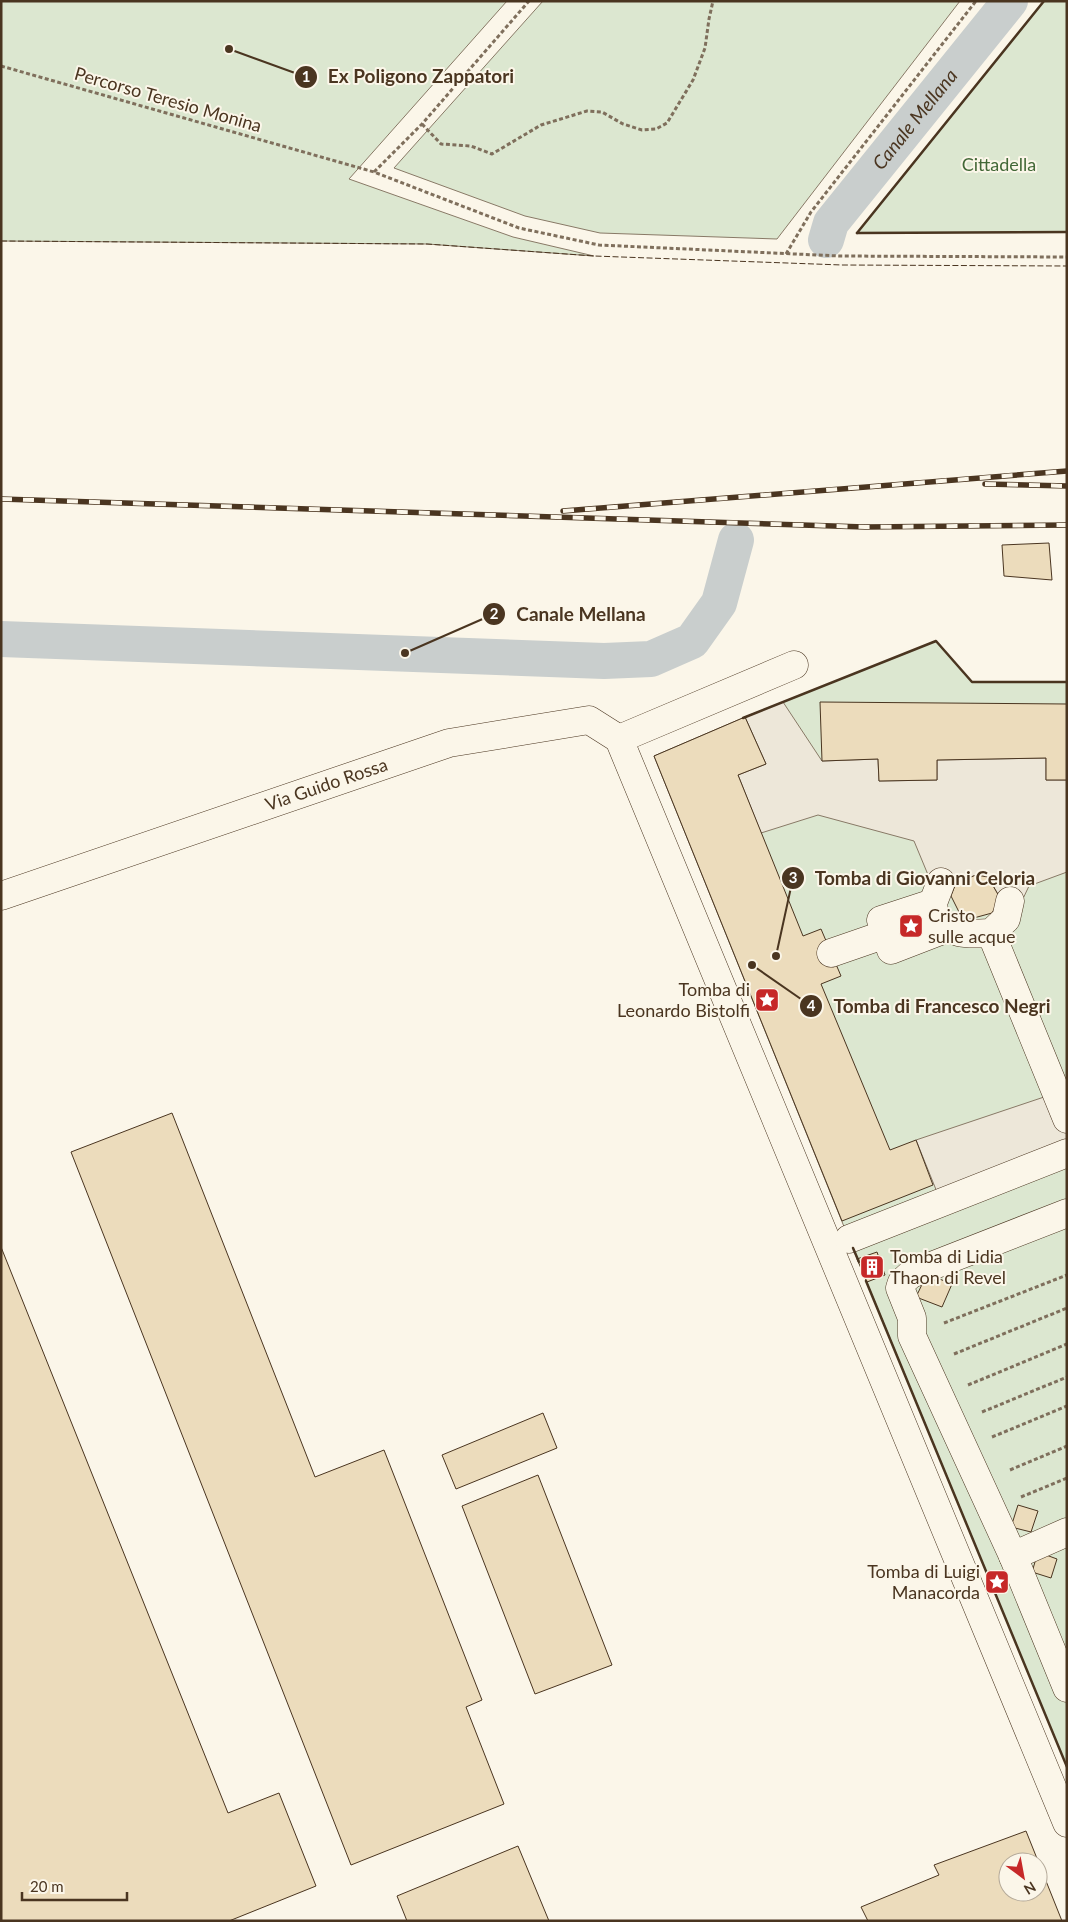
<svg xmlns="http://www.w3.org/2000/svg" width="1068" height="1922" viewBox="0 0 1068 1922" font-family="Lato,sans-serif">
<rect width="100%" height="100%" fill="#fbf6e9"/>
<g fill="#dce7d0" stroke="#887966">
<polygon points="1,1 507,1 349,179 513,237 594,256 427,244 1,241"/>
<polygon points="543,1 960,1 777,239 600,233 525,216 394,168"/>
<polygon points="1044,1 1067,1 1067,232 857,233"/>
<polygon points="936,641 972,682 1067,682 1067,1767 849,1239 654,756 745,717"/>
</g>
<g fill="#ede7d9" stroke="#887966">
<polygon points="783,702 822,761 878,759 879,781 937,780 937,760 1046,758 1046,780 1067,780 1067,872 1029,886 1020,905 1000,898 988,877 976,875 956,883 931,882 914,841 818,815 761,833 738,775 766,764 745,717"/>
<polygon points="1056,1093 1067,1119 1067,1153 941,1202 916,1140"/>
</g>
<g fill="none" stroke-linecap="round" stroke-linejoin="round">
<g stroke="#c9cecd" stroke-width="36">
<path id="s1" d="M826,240L831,223L1010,1"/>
<polyline points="1,639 604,661 651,659 692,641 719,603 736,540"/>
</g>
</g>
<g fill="#ecdcbc" stroke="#4a3520" fill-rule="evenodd">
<polygon points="1049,543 1052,580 1004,576 1002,545"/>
<polygon points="820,702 1067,704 1067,780 1046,780 1046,758 937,760 937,780 879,781 878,759 822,761"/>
<polygon points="745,717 766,764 738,775 803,936 821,929 841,976 821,984 890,1150 916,1140 933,1185 842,1221 654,756"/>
<polygon points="976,875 988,877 1000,898 992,913 970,919 960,914 951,896 956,883"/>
<polygon points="172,1113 315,1477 384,1450 482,1700 466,1707 504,1804 351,1865 71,1152"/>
<polygon points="1,1247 228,1813 279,1793 316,1886 229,1921 1,1921"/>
<polygon points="877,1252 885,1275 867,1282 857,1259"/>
<polygon points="927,1274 952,1284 942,1307 916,1297"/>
<polygon points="543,1413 557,1448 456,1489 442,1455"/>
<polygon points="538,1475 612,1665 535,1694 462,1506"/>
<polygon points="1018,1505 1038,1511 1031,1532 1011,1527"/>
<polygon points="1038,1552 1057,1559 1051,1578 1032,1572"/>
<path d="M1026,1831L1062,1921H868L861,1907L939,1875L934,1865ZM1008,1862H1038V1892H1008Z"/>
<polygon points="518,1846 549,1921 407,1921 397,1896"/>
</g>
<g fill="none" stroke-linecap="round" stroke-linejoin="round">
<defs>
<g id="minor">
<polyline points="619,739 794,665"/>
<path d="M941,882L933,903L935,918C957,936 964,934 991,933L1006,919L1010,901"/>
<path id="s2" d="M1,896L449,743L589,720L619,739L1067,1823"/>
<polyline points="933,903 881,920 891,950 948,928"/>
<polyline points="991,933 1067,1119"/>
<polyline points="831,953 886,934"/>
<polyline points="1067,1213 911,1274 902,1282 900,1288 912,1318 912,1336 1013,1556 1067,1688"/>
<polyline points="849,1239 1067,1153"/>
<polyline points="1013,1556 1067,1532"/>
</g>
</defs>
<use href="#minor" stroke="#4a3520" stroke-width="29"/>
<g stroke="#7f6f5c" stroke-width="3" stroke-dasharray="4 2.5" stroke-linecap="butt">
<polyline points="1,66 374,172 519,228 599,245 839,256 1067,257"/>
<polyline points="422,124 441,144 471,146 492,154 541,125 587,111 602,112 623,124 642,130 656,129 667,123 693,80 705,48 709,19 713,1"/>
<polyline points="374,172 422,124 529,1"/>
<polyline points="786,254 811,212 976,1"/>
<polyline points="944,1323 1067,1275"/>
<polyline points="954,1354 1067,1308"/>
<polyline points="968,1385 1067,1344"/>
<polyline points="982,1412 1067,1377"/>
<polyline points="992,1437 1067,1406"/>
<polyline points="1010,1470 1067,1446"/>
<polyline points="1021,1497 1067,1478"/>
</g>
<use href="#minor" stroke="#fbf6e9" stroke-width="28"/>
<defs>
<g id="rail">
<polyline points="985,484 1067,486"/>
<polyline points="1,499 865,527 1067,525"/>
<polyline points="563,511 1067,471"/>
</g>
</defs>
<use href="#rail" stroke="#4a3520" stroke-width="5.5"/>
<use href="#rail" stroke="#fbf6e9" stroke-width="4" stroke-dasharray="11" stroke-linecap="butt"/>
<polyline stroke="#4a3520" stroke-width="1" stroke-dasharray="6 2.5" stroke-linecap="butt" points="1,241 427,244 594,256 842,265 1067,266"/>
<g stroke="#4a3520" stroke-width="2.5">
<polyline points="857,233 1044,1"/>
<polyline points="857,233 1067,232"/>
<polyline points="743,718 936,641 972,682 1067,682"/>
<polyline points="853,1248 859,1262"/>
<polyline points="866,1281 1067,1767"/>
</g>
</g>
<defs>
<symbol id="sight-square" viewBox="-11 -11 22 22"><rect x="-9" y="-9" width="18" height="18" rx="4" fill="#c62828" stroke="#fbf6e9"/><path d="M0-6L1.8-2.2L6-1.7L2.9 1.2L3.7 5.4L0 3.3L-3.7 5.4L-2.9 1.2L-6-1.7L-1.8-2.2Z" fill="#fff"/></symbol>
<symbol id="building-square" viewBox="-11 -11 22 22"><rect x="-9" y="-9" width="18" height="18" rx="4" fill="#c62828" stroke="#fbf6e9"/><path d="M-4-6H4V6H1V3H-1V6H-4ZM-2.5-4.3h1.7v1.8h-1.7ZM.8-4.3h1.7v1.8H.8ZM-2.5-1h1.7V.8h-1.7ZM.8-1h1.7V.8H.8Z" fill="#fff"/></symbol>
</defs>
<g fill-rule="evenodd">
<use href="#sight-square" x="897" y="912" width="28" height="28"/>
<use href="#sight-square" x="753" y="986" width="28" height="28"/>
<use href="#building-square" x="858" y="1253" width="28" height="28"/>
<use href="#sight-square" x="983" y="1568" width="28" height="28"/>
</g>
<g text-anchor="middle" stroke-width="4" stroke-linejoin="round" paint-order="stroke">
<g font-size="18" fill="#4a3520" stroke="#fbf6e9">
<text transform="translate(168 100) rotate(16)" y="6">Percorso Teresio Monina</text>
<text dy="6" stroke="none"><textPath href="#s2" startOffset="344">Via Guido Rossa</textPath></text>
</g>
<g font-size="18" fill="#436837" stroke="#fbf6e9">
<text x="999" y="171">Cittadella</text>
</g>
<g font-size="18" fill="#4a3520" stroke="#fbf6e9" text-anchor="start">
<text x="928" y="922">Cristo<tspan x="928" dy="21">sulle acque</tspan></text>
<text x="750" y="996" text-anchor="end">Tomba di<tspan x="750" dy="21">Leonardo Bistolfi</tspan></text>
<text x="890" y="1263">Tomba di Lidia<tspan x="890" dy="21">Thaon di Revel</tspan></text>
<text x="980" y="1578" text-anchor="end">Tomba di Luigi<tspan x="980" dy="21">Manacorda</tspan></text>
</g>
<g font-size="19" font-style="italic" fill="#4a3520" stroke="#fbf6e9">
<text dy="7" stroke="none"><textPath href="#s1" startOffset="151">Canale Mellana</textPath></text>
</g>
</g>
<path fill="none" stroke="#4a3520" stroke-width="2" d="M229 49L306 77M405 653L494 614M776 956L793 878M752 965L811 1006"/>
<g fill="#4a3520" stroke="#fbf6e9" stroke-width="2">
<circle cx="229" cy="49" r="5"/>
<circle cx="405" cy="653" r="5"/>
<circle cx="776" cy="956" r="5"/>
<circle cx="752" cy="965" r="5"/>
<circle cx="306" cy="77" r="12"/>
<circle cx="494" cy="614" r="12"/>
<circle cx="793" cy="878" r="12"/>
<circle cx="811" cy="1006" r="12"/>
</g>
<g font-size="15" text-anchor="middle" font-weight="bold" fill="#fff">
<text x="306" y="82">1</text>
<text x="494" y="619">2</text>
<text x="793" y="883">3</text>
<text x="811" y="1011">4</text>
</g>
<g font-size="19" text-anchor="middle" font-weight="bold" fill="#4a3520" stroke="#fbf6e9" stroke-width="4" stroke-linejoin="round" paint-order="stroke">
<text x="421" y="83">Ex Poligono Zappatori</text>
<text x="581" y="621">Canale Mellana</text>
<text x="925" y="885">Tomba di Giovanni Celoria</text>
<text x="942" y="1013">Tomba di Francesco Negri</text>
</g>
<rect width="1068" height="1922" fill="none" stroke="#4a3520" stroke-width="5"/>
<g transform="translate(1023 1877) rotate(148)"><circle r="24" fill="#fbf6e9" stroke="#b4a999"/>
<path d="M0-4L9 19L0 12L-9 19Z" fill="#c62828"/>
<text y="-8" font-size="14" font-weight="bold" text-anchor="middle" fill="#4a3520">N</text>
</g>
<path d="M22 1892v8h105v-8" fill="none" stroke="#4a3520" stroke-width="2.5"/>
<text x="30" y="1892" font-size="15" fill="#4a3520" stroke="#fbf6e9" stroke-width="4" paint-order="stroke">20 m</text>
</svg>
